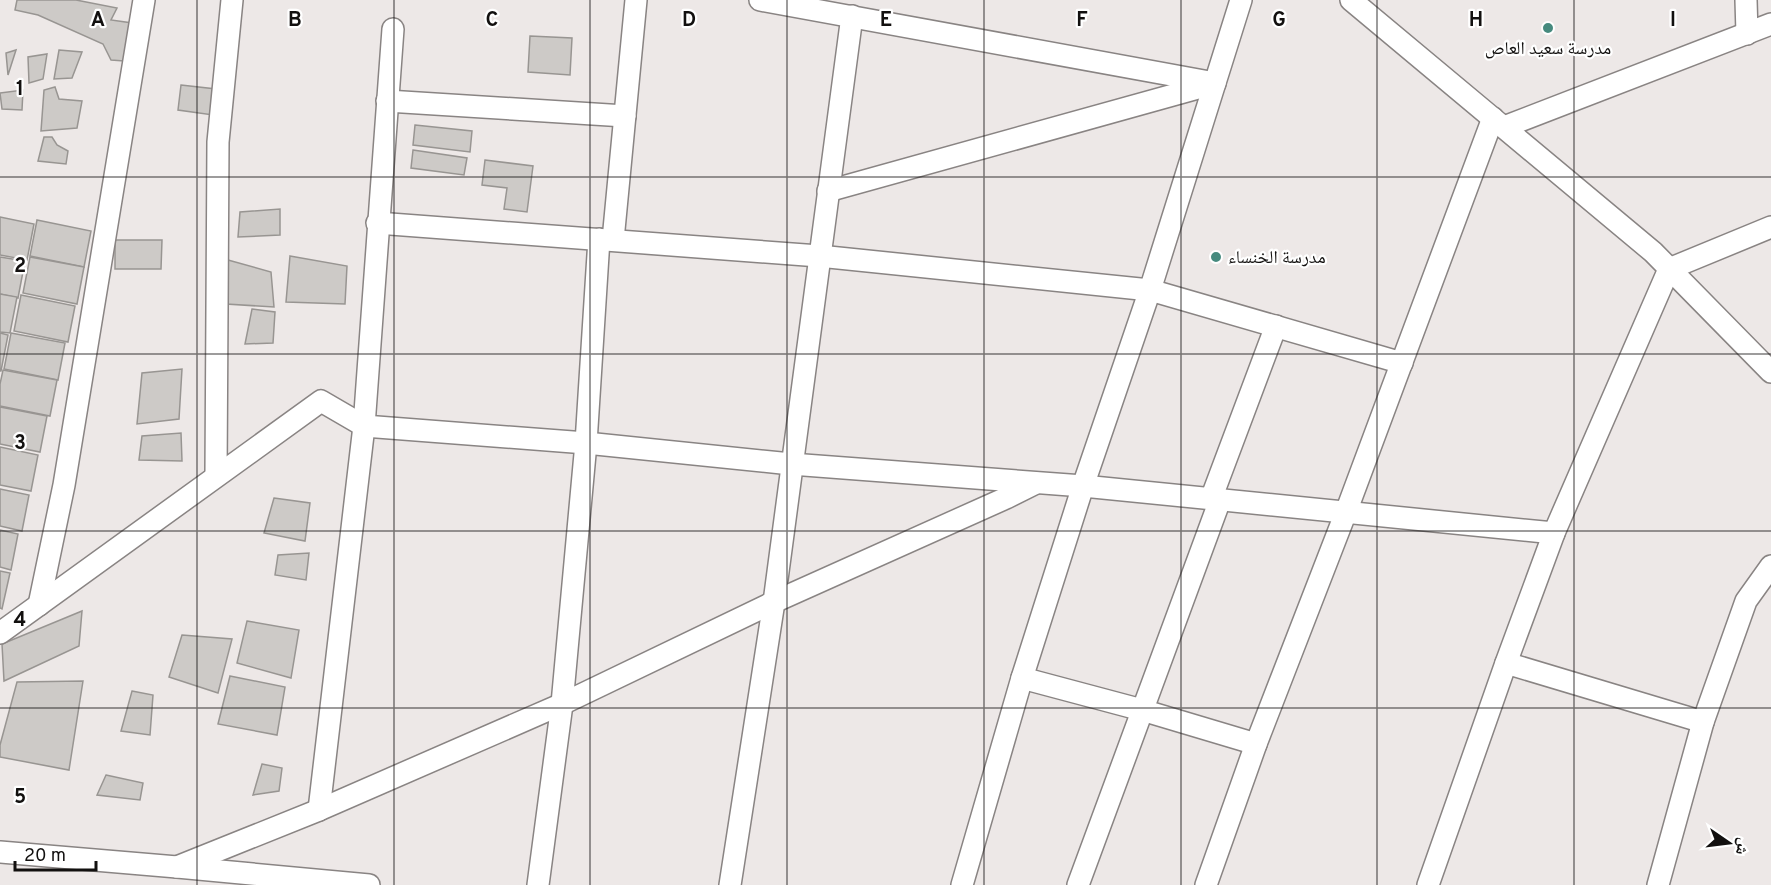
<svg xmlns="http://www.w3.org/2000/svg" width="1771" height="885" viewBox="0 0 1771 885" font-family="Overpass,'Noto Naskh Arabic',sans-serif">
<rect width="100%" height="100%" fill="#ede8e7"/>
<g fill="#cdcac7" stroke="#989592" stroke-width="1.5">
<polygon points="17,0 76,0 117,8 111,20 132,23 124,61 111,60 103,44 38,15 15,10"/>
<polygon points="530,36 572,38 570,75 528,72"/>
<polygon points="16,50 8,75 6,53"/>
<polygon points="59,50 82,52 72,78 54,79"/>
<polygon points="47,54 43,79 29,83 28,57"/>
<polygon points="181,85 216,89 213,115 178,110"/>
<polygon points="55,87 59,99 82,101 77,128 41,131 44,90"/>
<polygon points="23,90 22,110 2,109 0,93"/>
<polygon points="415,125 472,131 470,152 413,145"/>
<polygon points="44,137 52,137 57,145 68,151 66,164 38,161"/>
<polygon points="413,150 467,158 464,175 411,168"/>
<polygon points="485,160 533,166 527,212 504,209 507,188 482,185"/>
<polygon points="280,209 280,235 238,237 240,212"/>
<polygon points="0,217 34,224 27,260 0,255"/>
<polygon points="37,220 91,231 84,267 30,256"/>
<polygon points="115,240 162,240 161,269 115,269"/>
<polygon points="290,256 347,266 345,304 286,302"/>
<polygon points="0,257 25,261 18,298 0,294"/>
<polygon points="30,257 84,267 77,304 23,293"/>
<polygon points="228,260 271,272 274,307 226,304"/>
<polygon points="0,294 17,297 10,333 0,332"/>
<polygon points="21,295 75,306 68,342 14,331"/>
<polygon points="252,309 275,312 273,343 245,344"/>
<polygon points="0,333 8,335 1,371 0,371"/>
<polygon points="11,333 65,343 58,380 4,369"/>
<polygon points="182,369 179,419 137,424 142,373"/>
<polygon points="3,370 57,380 50,416 0,406 0,384"/>
<polygon points="0,407 47,416 40,452 0,444"/>
<polygon points="181,433 182,461 139,460 142,436"/>
<polygon points="0,447 38,455 31,491 0,485"/>
<polygon points="0,489 29,495 22,531 0,526"/>
<polygon points="274,498 310,503 305,541 264,533"/>
<polygon points="0,530 18,534 11,570 0,567"/>
<polygon points="309,553 306,580 275,575 278,555"/>
<polygon points="0,571 10,573 2,609 0,608"/>
<polygon points="82,611 79,646 4,681 2,644"/>
<polygon points="247,621 299,630 291,678 237,663"/>
<polygon points="182,635 232,639 218,693 169,677"/>
<polygon points="230,676 285,687 277,735 218,724"/>
<polygon points="83,681 69,770 0,757 0,745 17,682"/>
<polygon points="132,691 153,695 150,735 121,731"/>
<polygon points="262,764 282,768 279,791 253,795"/>
<polygon points="106,775 143,783 140,800 97,795"/>
</g>
<g fill="none" stroke-linecap="round" stroke-linejoin="round">
<defs>
<g id="minor">
<polyline points="760,0 1215,83"/>
<polyline points="1351,0 1653,252 1771,372"/>
<polyline points="1746,0 1747,34"/>
<polyline points="387,101 625,116"/>
<polyline points="1504,127 1771,24"/>
<polyline points="828,191 1209,85"/>
<polyline points="377,223 819,256 1150,290 1402,363"/>
<polyline points="613,240 636,0"/>
<polyline points="216,475 218,142 232,0"/>
<polyline points="1211,499 1276,326"/>
<polyline points="39,605 64,485 144,0"/>
<polyline points="0,633 321,401 364,426 586,443 791,464 1083,486 1554,533"/>
<polyline points="1506,663 1703,722"/>
<polyline points="1022,678 1142,710 1256,744"/>
<polyline points="319,810 364,426 393,29"/>
<polyline points="0,852 177,867 369,885"/>
<polyline points="177,867 319,810 562,704 774,602 1006,498 1036,483"/>
<polyline points="538,885 562,704 586,443 599,239"/>
<polyline points="730,885 774,602 852,16"/>
<polyline points="962,885 1022,678 1083,486 1150,290 1241,0"/>
<polyline points="1078,885 1220,500"/>
<polyline points="1206,885 1256,744 1346,512 1493,118"/>
<polyline points="1428,885 1506,663 1554,533 1669,269 1771,227"/>
<polyline points="1658,885 1703,722 1746,601 1771,566"/>
</g>
</defs>
<use href="#minor" stroke="#898483" stroke-width="24"/>
<use href="#minor" stroke="#fff" stroke-width="21"/>
</g>
<path fill="none" stroke="#12100f" stroke-width="1.5" stroke-opacity="0.55" d="M197,0V885M394,0V885M590,0V885M787,0V885M984,0V885M1181,0V885M1377,0V885M1574,0V885M0,177H1771M0,354H1771M0,531H1771M0,708H1771"/>
<g fill="#468a7e" stroke="#fff" stroke-width="2">
<circle cx="1548" cy="28" r="6"/>
<circle cx="1216" cy="257" r="6"/>
</g>
<g text-anchor="middle" stroke-width="4.5" stroke-linejoin="round" paint-order="stroke">
<g font-size="18" fill="#12100f" stroke="#fff">
<text x="1548" y="54">مدرسة سعيد العاص</text>
<text x="1228" y="263" text-anchor="start">مدرسة الخنساء</text>
</g>
</g>
<g font-size="20" text-anchor="middle" font-weight="bold" fill="#12100f" stroke="#fff" stroke-width="4.5" stroke-linejoin="round" paint-order="stroke">
<text x="98" y="26">A</text>
<text x="295" y="26">B</text>
<text x="492" y="26">C</text>
<text x="689" y="26">D</text>
<text x="886" y="26">E</text>
<text x="1082" y="26">F</text>
<text x="1279" y="26">G</text>
<text x="1476" y="26">H</text>
<text x="1673" y="26">I</text>
<text x="20" y="95">1</text>
<text x="20" y="272">2</text>
<text x="20" y="449">3</text>
<text x="20" y="626">4</text>
<text x="20" y="803">5</text>
</g>
<g transform="translate(1729 843) rotate(104)" stroke="#ffffff" stroke-width="4.5" paint-order="stroke">
<path d="M0-4.5L10 22L0 15L-10 22Z" fill="#12100f"/>
<text y="-9" font-size="16" font-weight="bold" text-anchor="middle" fill="#12100f">ش</text>
</g>
<path d="M15 861v9h81v-9" fill="none" stroke="#12100f" stroke-width="3"/>
<text x="24" y="861" font-size="18" fill="#12100f" stroke="#ffffff" stroke-width="4.5" paint-order="stroke">20 m</text>
</svg>
